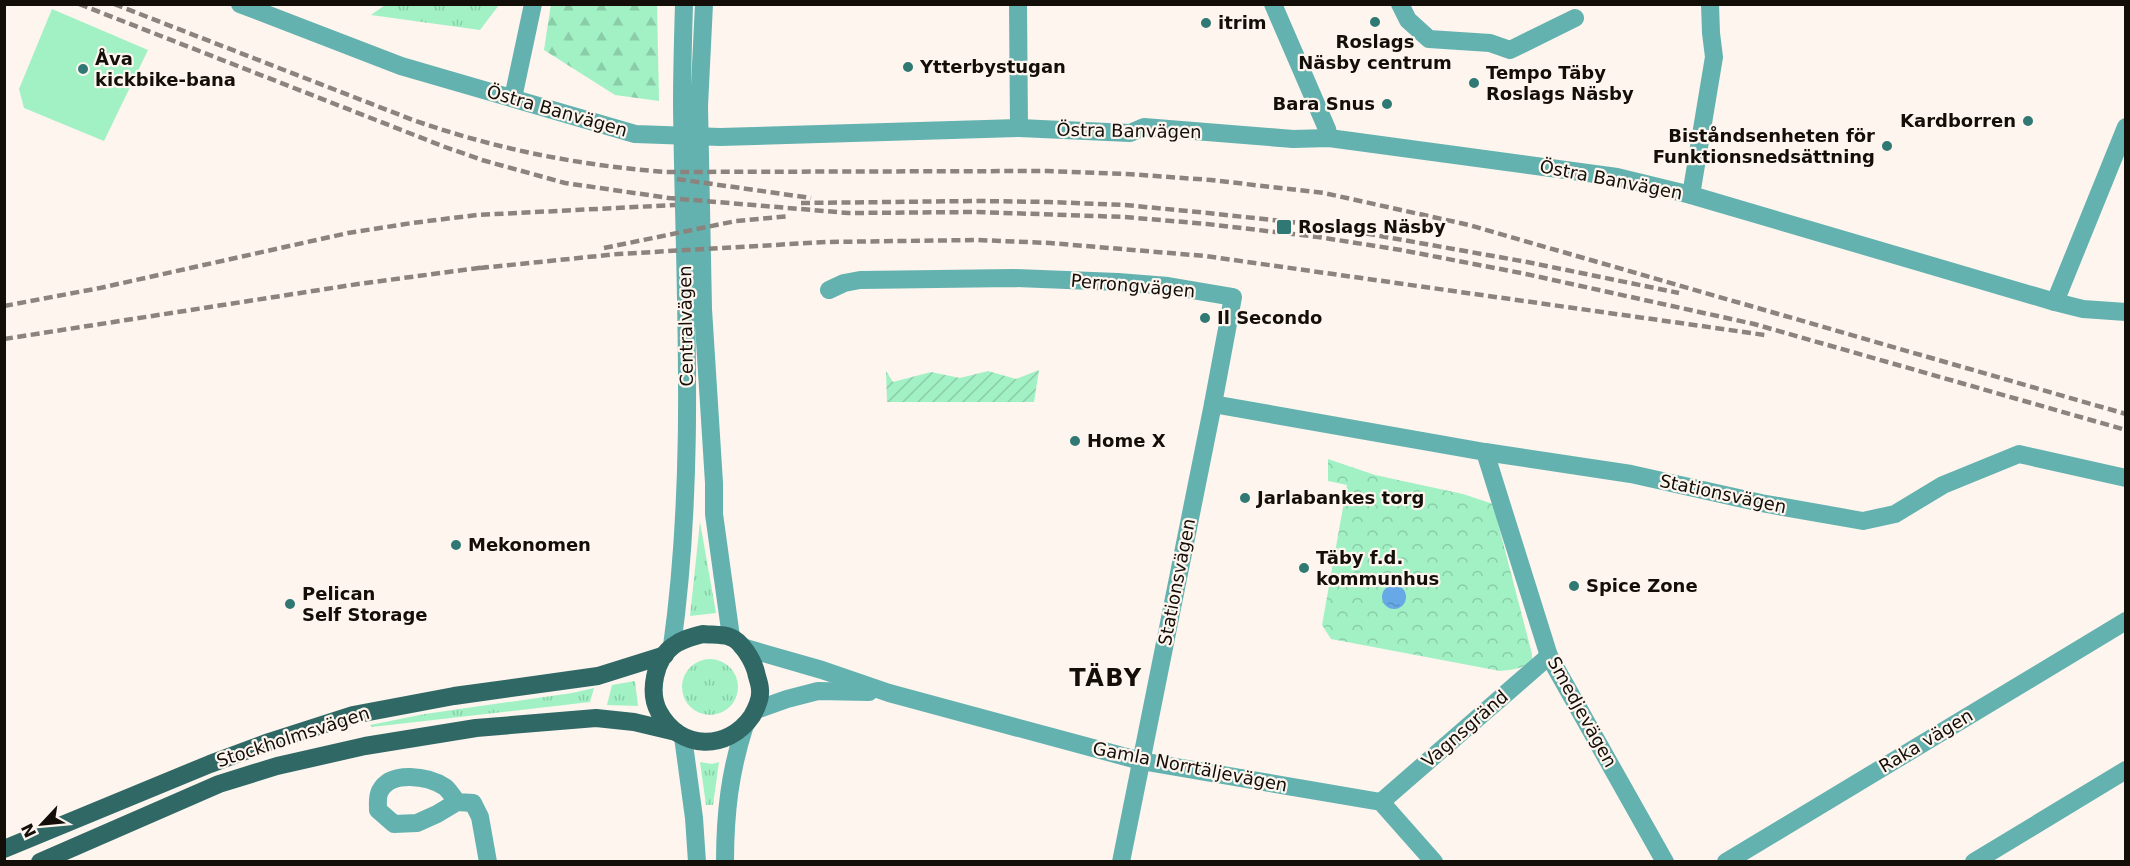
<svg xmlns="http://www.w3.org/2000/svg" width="2130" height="866" viewBox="0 0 2130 866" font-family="'DejaVu Sans',sans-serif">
<defs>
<pattern id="grass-tufts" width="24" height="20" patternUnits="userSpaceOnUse" patternTransform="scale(1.5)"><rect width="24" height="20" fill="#a1f1c5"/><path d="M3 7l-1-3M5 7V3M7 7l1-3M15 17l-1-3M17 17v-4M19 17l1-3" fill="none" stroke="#8acda8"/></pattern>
<pattern id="forest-firs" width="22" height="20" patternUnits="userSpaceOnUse" patternTransform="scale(1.5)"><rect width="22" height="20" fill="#a1f1c5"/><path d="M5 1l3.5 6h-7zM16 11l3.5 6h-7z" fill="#8acda8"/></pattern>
<pattern id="park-crowns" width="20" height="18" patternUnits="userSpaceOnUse" patternTransform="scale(1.5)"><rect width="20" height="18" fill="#a1f1c5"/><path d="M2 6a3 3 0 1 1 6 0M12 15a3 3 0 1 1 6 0" fill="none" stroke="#8acda8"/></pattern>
<pattern id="garden-furrows" width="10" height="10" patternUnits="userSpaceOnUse" patternTransform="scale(1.5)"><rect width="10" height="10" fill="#a1f1c5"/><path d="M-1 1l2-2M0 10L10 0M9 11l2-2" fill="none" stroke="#8acda8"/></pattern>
<pattern id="water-ripples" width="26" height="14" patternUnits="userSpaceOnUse" patternTransform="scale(1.5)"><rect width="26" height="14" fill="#67a8e6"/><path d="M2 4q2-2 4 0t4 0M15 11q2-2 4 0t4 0" fill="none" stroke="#588fc4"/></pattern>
</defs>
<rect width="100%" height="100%" fill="#fdf5ee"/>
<g fill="url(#grass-tufts)">
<polygon points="385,5 385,4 499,5 480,30 371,15"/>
<polygon points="700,522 716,613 690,616"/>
<circle cx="710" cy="687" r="28"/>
<polygon points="635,681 638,706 607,705 612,685"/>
<polygon points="594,688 590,702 372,727 370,725 425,714 572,693"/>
<polygon points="700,762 712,764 719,762 713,805 706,805"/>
</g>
<polygon fill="url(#forest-firs)" points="551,4 657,5 659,101 615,95 544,50"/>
<path fill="url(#park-crowns)" d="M1328,459L1375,475L1463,494L1493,504L1532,654V659C1524,669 1513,670 1500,671L1331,639L1322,625L1347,485L1328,481Z"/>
<polygon fill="url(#garden-furrows)" points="1039,370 1034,402 887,402 886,371 893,382 931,372 960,378 988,371 1016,379"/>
<polygon fill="#a1f1c5" points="52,9 148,50 104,141 24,108 19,89"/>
<circle fill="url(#water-ripples)" cx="1394" cy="597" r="12"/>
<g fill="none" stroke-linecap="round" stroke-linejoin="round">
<g stroke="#63b2af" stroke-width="18">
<polyline points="240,4 401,66 635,134 720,137 1019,128 1130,133 1144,127 1293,139 1329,138 1617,177 1691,195 2055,302 2083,309 2126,312"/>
<polyline points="704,4 699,106 703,309 714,483 714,514 731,637"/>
<polyline points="1018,4 1019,128"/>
<polyline points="1273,4 1327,129 1329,138"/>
<polyline points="1400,4 1408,20 1429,39 1490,43 1510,50 1575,18"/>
<polyline points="513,98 533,4"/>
<polyline points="1691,195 1714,57 1711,33 1710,4"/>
<polyline points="829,290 844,283 860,280 1014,278 1118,282 1168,286 1233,297 1213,404 1485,452 1631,474 1761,503 1863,521 1895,514 1943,485 2019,454 2126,478"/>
<polyline points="2055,302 2126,127"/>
<polyline points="1485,452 1549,656 1665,862"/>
<path d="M672,646C697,467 684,285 682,105C682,71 683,38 684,4"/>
<polyline points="742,647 822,670 889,693 1141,761 1381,802 1434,862"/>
<polyline points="756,710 787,699 818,691 869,692"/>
<polyline points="683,737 694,818 697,862"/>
<path d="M457,802C453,797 449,790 445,787C428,776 391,770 380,791C377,797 378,803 378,810L394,824L417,823L437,814L457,802L473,803L480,817L488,862"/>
<polyline points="1381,802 1549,656"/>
<path d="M725,862C725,813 730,771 745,725"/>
<polyline points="1121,862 1213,404"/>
<polyline points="1726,862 2126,621"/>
<polyline points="1974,862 2126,770"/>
</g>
<g stroke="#306866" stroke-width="18">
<path d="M703,634C711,635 723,634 730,637C742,641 753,661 756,672C757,678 760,684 760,690C761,698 756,709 752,716C728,751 680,751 659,712C648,692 655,659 673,646C682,639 692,637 703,634Z"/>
<polyline points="4,849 210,764 269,742 353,715 454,696 598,676 665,655"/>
<polyline points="40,862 219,784 277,766 365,746 476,728 596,718 634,722 676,732"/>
</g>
<g stroke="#8b847e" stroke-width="4.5" stroke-dasharray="9 4.5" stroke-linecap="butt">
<polyline points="79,4 445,147 482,160 565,183 669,198 848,213 977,212 1125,217 1207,224 1318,237 1401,250 1526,274 1754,324 2126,430"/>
<path d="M114,4L413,120C496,149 577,165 665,172L1047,171L1127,174L1211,180L1324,193L1469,225L2126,414"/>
<polyline points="677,179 811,198"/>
<polyline points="801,203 977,201 1049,202 1125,205 1208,213 1318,225 1527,262 1679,293"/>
<polyline points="604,248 736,221 790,216"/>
<polyline points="480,268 618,254 826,242 977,240 1050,243 1205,256 1765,335"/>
<polyline points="4,306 100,288 348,233 412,223 477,215 675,205"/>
<polyline points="4,339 358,284 486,267"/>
</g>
</g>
<g fill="#2f7874" stroke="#fdf5ee" stroke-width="2">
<circle cx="1375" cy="22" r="6"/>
<circle cx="1206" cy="23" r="6"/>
<circle cx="908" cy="67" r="6"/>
<circle cx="83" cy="69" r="6"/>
<circle cx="1474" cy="83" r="6"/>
<circle cx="1387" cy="104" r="6"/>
<circle cx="2028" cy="121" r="6"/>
<circle cx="1887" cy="146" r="6"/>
<rect x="1276" y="219" width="16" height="16" rx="3"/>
<circle cx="1205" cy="318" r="6"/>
<circle cx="1075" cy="441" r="6"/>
<circle cx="1245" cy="498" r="6"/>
<circle cx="456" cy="545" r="6"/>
<circle cx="1304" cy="568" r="6"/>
<circle cx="1574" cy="586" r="6"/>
<circle cx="290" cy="604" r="6"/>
</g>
<g text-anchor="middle" stroke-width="4.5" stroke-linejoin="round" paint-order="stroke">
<g font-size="18" font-weight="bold" fill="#140e08" stroke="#fdf5ee" text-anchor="start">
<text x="1218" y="29">itrim</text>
<text x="1375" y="48" text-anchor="middle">Roslags<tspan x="1375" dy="21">Näsby centrum</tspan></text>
<text x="95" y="65">Åva<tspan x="95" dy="21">kickbike-bana</tspan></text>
<text x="920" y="73">Ytterbystugan</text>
<text x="1486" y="79">Tempo Täby<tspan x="1486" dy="21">Roslags Näsby</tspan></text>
<text x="1375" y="110" text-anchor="end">Bara Snus</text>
<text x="2016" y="127" text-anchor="end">Kardborren</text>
<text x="1875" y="142" text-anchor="end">Biståndsenheten för<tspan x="1875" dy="21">Funktionsnedsättning</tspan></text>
<text x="1298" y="233">Roslags Näsby</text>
<text x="1217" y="324">Il Secondo</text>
<text x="1087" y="447">Home X</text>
<text x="1257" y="504">Jarlabankes torg</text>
<text x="468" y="551">Mekonomen</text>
<text x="1316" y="564">Täby f.d.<tspan x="1316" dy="21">kommunhus</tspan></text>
<text x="1586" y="592">Spice Zone</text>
<text x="302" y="600">Pelican<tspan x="302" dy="21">Self Storage</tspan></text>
</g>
<g font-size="18" fill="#140e08" stroke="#fdf5ee">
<text transform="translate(557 111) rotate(16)" y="6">Östra Banvägen</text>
<text transform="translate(1129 131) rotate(1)" y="6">Östra Banvägen</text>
<text transform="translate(1611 180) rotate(11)" y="6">Östra Banvägen</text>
<text transform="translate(1133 286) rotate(5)" y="6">Perrongvägen</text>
<text transform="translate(686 326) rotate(-91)" y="6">Centralvägen</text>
<text transform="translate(1723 494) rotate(12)" y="6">Stationsvägen</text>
<text transform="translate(1177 582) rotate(-79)" y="6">Stationsvägen</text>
<text transform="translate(1582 712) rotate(61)" y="6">Smedjevägen</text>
<text transform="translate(1465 729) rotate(-41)" y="6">Vagnsgränd</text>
<text transform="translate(293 737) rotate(-18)" y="6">Stockholmsvägen</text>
<text transform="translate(1926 741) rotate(-31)" y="6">Raka vägen</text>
<text transform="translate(1190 767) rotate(11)" y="6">Gamla Norrtäljevägen</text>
</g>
<g font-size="24" font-weight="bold" letter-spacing="1.5" fill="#140e08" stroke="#fdf5ee">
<text x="1106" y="686">TÄBY</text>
</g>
</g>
<rect width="2130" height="866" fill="none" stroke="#140e08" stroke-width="12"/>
<g transform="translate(42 824) rotate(244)" stroke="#fdf5ee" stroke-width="4.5" paint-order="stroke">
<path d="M0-4.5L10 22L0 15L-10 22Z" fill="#140e08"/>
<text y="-9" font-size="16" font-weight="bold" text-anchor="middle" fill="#140e08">N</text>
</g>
</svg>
